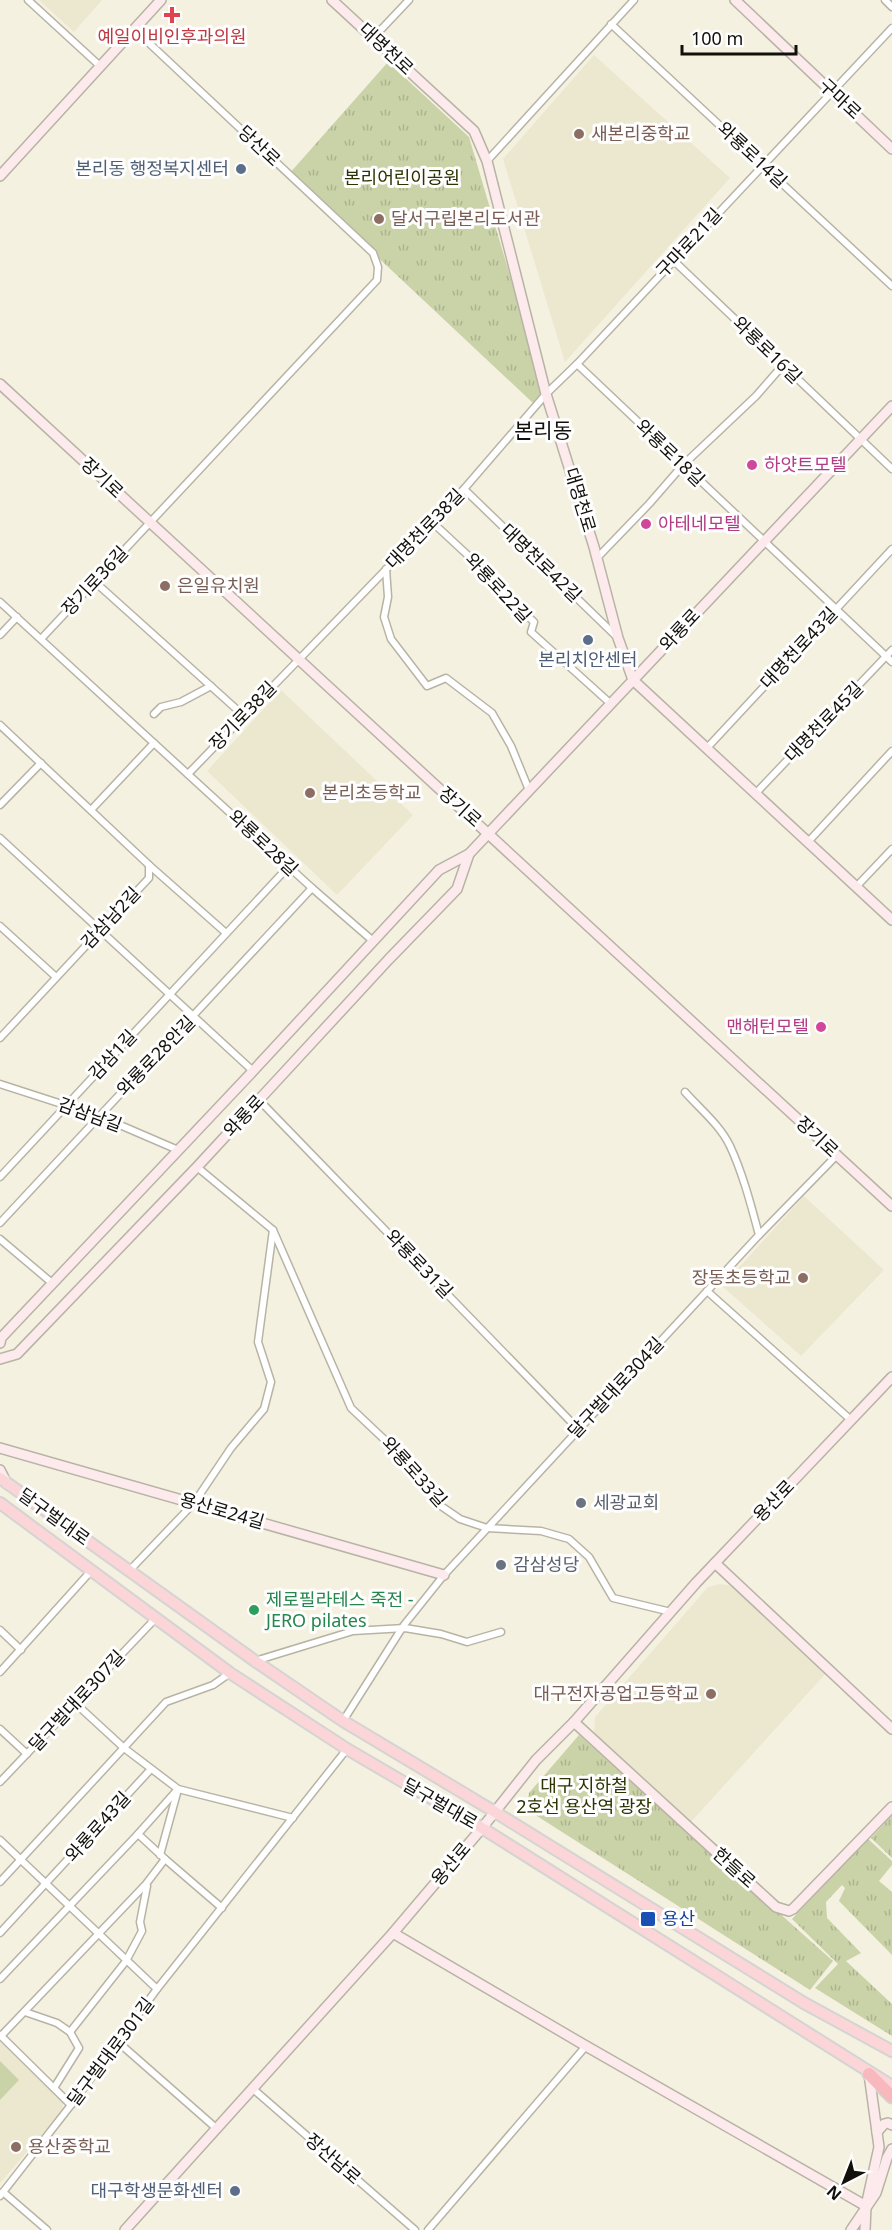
<svg xmlns="http://www.w3.org/2000/svg" width="892" height="2230" viewBox="0 0 892 2230" font-family="'Noto Sans','Noto Sans KR',sans-serif">
<defs>
<pattern id="grass-tufts" width="24" height="20" patternUnits="userSpaceOnUse" patternTransform="scale(1.5)"><rect width="24" height="20" fill="#cad2a8"/><path d="M3 7l-1-3M5 7V3M7 7l1-3M15 17l-1-3M17 17v-4M19 17l1-3" fill="none" stroke="#acb38f"/></pattern>
</defs>
<rect width="100%" height="100%" fill="#f5f1e1"/>
<g fill="#ece7cf">
<polygon points="39,0 102,0 74,32"/>
<polygon points="594,55 730,178 565,362 503,159"/>
<polygon points="281,690 413,815 337,895 207,771"/>
<polygon points="804,1196 884,1270 801,1356 722,1286"/>
<polygon points="720,1584 734,1586 827,1672 690,1823 594,1733 595,1717 708,1587"/>
<polygon points="0,2042 63,2103 63,2110 0,2183"/>
</g>
<g fill="url(#grass-tufts)">
<polygon points="388,62 469,137 544,391 533,403 289,174"/>
<polygon points="579,1735 833,1961 810,1990 526,1809 529,1793"/>
<polygon points="892,1815 892,1858 871,1838"/>
<polygon points="867,1838 892,1861 892,1865 879,1881 892,1892 892,1955 839,1901 845,1888 842,1885 826,1902 827,1918 861,1953 846,1961 892,2004 892,2036 815,1988 838,1964 792,1919"/>
</g>
<polygon fill="#cad2a8" points="0,2061 19,2080 0,2100"/>
<g fill="none" stroke-linecap="round" stroke-linejoin="round">
<defs>
<g id="street">
<polyline points="28,0 100,66"/>
<polyline points="885,0 892,7"/>
<polyline points="611,24 892,286"/>
<polyline points="374,37 409,0"/>
<polyline points="487,161 634,0"/>
<polyline points="673,260 892,469"/>
<polyline points="577,364 892,662"/>
<polyline points="464,489 617,637"/>
<polyline points="432,522 487,573 490,581 534,622 531,632 611,704"/>
<polyline points="597,558 649,504 683,465 756,396 783,365"/>
<polyline points="386,569 388,597 384,617 391,639 427,686 446,678 492,713 511,746 529,790"/>
<polyline points="95,582 243,715"/>
<polyline points="0,602 312,888 373,941"/>
<polyline points="0,635 17,617"/>
<polyline points="41,639 377,280 378,267 373,253 134,29"/>
<polyline points="154,714 161,707 181,702 211,686"/>
<polyline points="0,725 149,865 149,878 0,1038"/>
<polyline points="707,748 892,549"/>
<polyline points="188,774 464,489 546,394 577,364 892,28"/>
<polyline points="756,793 892,650"/>
<polyline points="0,805 41,763"/>
<polyline points="91,810 154,743"/>
<polyline points="0,838 253,1071"/>
<polyline points="808,842 892,751"/>
<polyline points="149,865 226,933"/>
<polyline points="856,887 892,849"/>
<polyline points="0,926 56,977"/>
<polyline points="0,1084 99,1116 178,1150"/>
<path d="M685,1092C700,1109 720,1125 730,1146C743,1174 751,1205 759,1235"/>
<polyline points="259,1100 578,1429"/>
<polyline points="197,1167 273,1230 351,1408 405,1459 441,1506 460,1519 487,1528 541,1531 569,1539 589,1557 613,1598 671,1612"/>
<polyline points="0,1177 289,866"/>
<polyline points="0,1223 312,888"/>
<polyline points="0,1239 52,1283"/>
<polyline points="707,1291 851,1420"/>
<polyline points="129,1571 194,1503 231,1448 264,1409 271,1382 258,1342 273,1230"/>
<polyline points="0,1630 21,1650"/>
<polyline points="255,1661 353,1631 405,1628 441,1634 467,1642 501,1632"/>
<polyline points="0,1672 91,1571"/>
<polyline points="75,1703 124,1748 178,1789 293,1818"/>
<polyline points="343,1721 404,1625 444,1575 759,1235 837,1155"/>
<polyline points="0,1729 27,1754"/>
<polyline points="0,1782 155,1619"/>
<polyline points="0,1840 157,1989"/>
<polyline points="160,1855 177,1793"/>
<polyline points="165,1859 222,1908"/>
<polyline points="0,1882 166,1702 213,1685 230,1673"/>
<polyline points="0,1933 151,1769"/>
<polyline points="0,1979 138,1834 178,1789"/>
<polyline points="25,2012 57,2023 70,2032 79,2048 54,2088"/>
<polyline points="70,2032 126,1961 142,1931 140,1922 147,1886"/>
<polyline points="0,2035 71,2105"/>
<polyline points="1,2036 146,1884 165,1859 138,1834"/>
<polyline points="118,2042 216,2128"/>
<polyline points="252,2088 415,2230"/>
<polyline points="3,2192 47,2230"/>
<polyline points="0,2196 71,2105 157,1989 347,1749"/>
<polyline points="428,2230 586,2046"/>
</g>
<g id="secondary">
<polyline points="332,0 474,131 487,161 546,394 594,547 618,638 633,680 892,920"/>
<polyline points="735,0 892,149"/>
<polyline points="0,176 161,0"/>
<polyline points="0,384 892,1206"/>
<polyline points="0,1343 1,1338 253,1071 439,870 469,854 892,406"/>
<polyline points="0,1359 17,1354 197,1167 389,959 457,889 469,854"/>
<polyline points="0,1448 444,1575"/>
<polyline points="0,1470 7,1484"/>
<polyline points="715,1563 892,1729"/>
<polyline points="574,1722 776,1907 789,1911 793,1909 892,1807"/>
<polyline points="393,1933 586,2046 866,2206"/>
<polyline points="877,2132 884,2124 888,2123 892,2125"/>
<polyline points="125,2230 393,1933 482,1828 536,1760 574,1722 696,1583 892,1377"/>
<polyline points="851,2230 876,2193 887,2158 892,2149"/>
<polyline points="865,2230 866,2206 879,2147 869,2074"/>
</g>
<g id="primary">
<polyline points="0,1478 255,1661 343,1721 495,1812 804,2003 892,2051"/>
<polyline points="0,1503 230,1673 347,1749 482,1828 892,2086"/>
</g>
<polyline id="highway" points="869,2074 892,2097"/>
</defs>
<use href="#street" stroke="#b8b4a5" stroke-width="9"/>
<use href="#secondary" stroke="#b8b4a5" stroke-width="12"/>
<use href="#primary" stroke="#d4d4d3" stroke-width="14"/>
<use href="#highway" stroke="#d4d4d3" stroke-width="15"/>
<use href="#street" stroke="#fff" stroke-width="6"/>
<use href="#secondary" stroke="#fdeaec" stroke-width="9"/>
<use href="#primary" stroke="#fbd5d8" stroke-width="10"/>
<use href="#highway" stroke="#f8b9be" stroke-width="12"/>
</g>
<path fill="#e0444e" stroke="#fefefe" stroke-width="2" d="M169 6h6v6h6v6h-6v6h-6v-6h-6v-6h6z"/>
<g fill="#8d6e63" stroke="#fefefe" stroke-width="2">
<circle cx="579" cy="134" r="6"/>
<circle cx="379" cy="219" r="6"/>
<circle cx="165" cy="586" r="6"/>
<circle cx="310" cy="793" r="6"/>
<circle cx="803" cy="1278" r="6"/>
<circle cx="711" cy="1694" r="6"/>
<circle cx="16" cy="2147" r="6"/>
</g>
<g fill="#5c6f8a" stroke="#fefefe" stroke-width="2">
<circle cx="241" cy="169" r="6"/>
<circle cx="588" cy="640" r="6"/>
<circle cx="235" cy="2191" r="6"/>
</g>
<g fill="#d1479c" stroke="#fefefe" stroke-width="2">
<circle cx="752" cy="465" r="6"/>
<circle cx="646" cy="524" r="6"/>
<circle cx="821" cy="1027" r="6"/>
</g>
<g fill="#6b7280" stroke="#fefefe" stroke-width="2">
<circle cx="581" cy="1503" r="6"/>
<circle cx="501" cy="1565" r="6"/>
</g>
<circle fill="#2e9e5b" stroke="#fefefe" stroke-width="2" cx="254" cy="1610" r="6"/>
<rect fill="#1a4fb4" stroke="#fefefe" stroke-width="2" x="640" y="1911" width="16" height="16" rx="3"/>
<g text-anchor="middle" stroke-width="6" stroke-linejoin="round" paint-order="stroke">
<g font-size="18" fill="#be3a42" stroke="#fefefe">
<text x="172" y="43">예일이비인후과의원</text>
</g>
<g font-size="18" fill="#11100b" stroke="#fefefe">
<text transform="translate(386 49) rotate(43)" y="6">대명천로</text>
<text transform="translate(840 99) rotate(43)" y="6">구마로</text>
<text transform="translate(259 146) rotate(43)" y="6">당산로</text>
<text transform="translate(752 155) rotate(43)" y="6">와룡로14길</text>
<text transform="translate(689 243) rotate(-47)" y="6">구마로21길</text>
<text transform="translate(767 350) rotate(44)" y="6">와룡로16길</text>
<text transform="translate(670 453) rotate(44)" y="6">와룡로18길</text>
<text transform="translate(102 478) rotate(43)" y="6">장기로</text>
<text transform="translate(580 500) rotate(73)" y="6">대명천로</text>
<text transform="translate(425 529) rotate(-46)" y="6">대명천로38길</text>
<text transform="translate(541 563) rotate(44)" y="6">대명천로42길</text>
<text transform="translate(95 581) rotate(-47)" y="6">장기로36길</text>
<text transform="translate(498 588) rotate(47)" y="6">와룡로22길</text>
<text transform="translate(680 630) rotate(-47)" y="6">와룡로</text>
<text transform="translate(799 648) rotate(-47)" y="6">대명천로43길</text>
<text transform="translate(243 716) rotate(-46)" y="6">장기로38길</text>
<text transform="translate(824 722) rotate(-46)" y="6">대명천로45길</text>
<text transform="translate(460 807) rotate(42)" y="6">장기로</text>
<text transform="translate(263 843) rotate(43)" y="6">와룡로28길</text>
<text transform="translate(111 918) rotate(-47)" y="6">감삼남2길</text>
<text transform="translate(113 1055) rotate(-47)" y="6">감삼1길</text>
<text transform="translate(156 1056) rotate(-46)" y="6">와룡로28안길</text>
<text transform="translate(90 1115) rotate(20)" y="6">감삼남길</text>
<text transform="translate(244 1116) rotate(-47)" y="6">와룡로</text>
<text transform="translate(817 1137) rotate(43)" y="6">장기로</text>
<text transform="translate(419 1264) rotate(46)" y="6">와룡로31길</text>
<text transform="translate(616 1388) rotate(-47)" y="6">달구벌대로304길</text>
<text transform="translate(414 1472) rotate(48)" y="6">와룡로33길</text>
<text transform="translate(774 1501) rotate(-46)" y="6">용산로</text>
<text transform="translate(222 1511) rotate(16)" y="6">용산로24길</text>
<text transform="translate(54 1517) rotate(36)" y="6">달구벌대로</text>
<text transform="translate(77 1701) rotate(-47)" y="6">달구벌대로307길</text>
<text transform="translate(440 1804) rotate(30)" y="6">달구벌대로</text>
<text transform="translate(98 1827) rotate(-48)" y="6">와룡로43길</text>
<text transform="translate(451 1864) rotate(-50)" y="6">용산로</text>
<text transform="translate(734 1868) rotate(42)" y="6">한들로</text>
<text transform="translate(111 2052) rotate(-53)" y="6">달구벌대로301길</text>
<text transform="translate(333 2159) rotate(41)" y="6">장산남로</text>
</g>
<g font-size="18" fill="#785e54" stroke="#fefefe" text-anchor="start">
<text x="591" y="140">새본리중학교</text>
<text x="391" y="225">달서구립본리도서관</text>
<text x="177" y="592">은일유치원</text>
<text x="322" y="799">본리초등학교</text>
<text x="791" y="1284" text-anchor="end">장동초등학교</text>
<text x="699" y="1700" text-anchor="end">대구전자공업고등학교</text>
<text x="28" y="2153">용산중학교</text>
</g>
<g font-size="18" fill="#4e5e75" stroke="#fefefe" text-anchor="end">
<text x="229" y="175">본리동 행정복지센터</text>
<text x="588" y="666" text-anchor="middle">본리치안센터</text>
<text x="223" y="2197">대구학생문화센터</text>
</g>
<g font-size="18" fill="#2d3300" stroke="#fefefe">
<text x="402" y="184">본리어린이공원</text>
<text x="584" y="1792">대구 지하철<tspan x="584" dy="21">2호선 용산역 광장</tspan></text>
</g>
<g font-size="18" fill="#b23c85" stroke="#fefefe" text-anchor="start">
<text x="764" y="471">하얏트모텔</text>
<text x="658" y="530">아테네모텔</text>
<text x="809" y="1033" text-anchor="end">맨해턴모텔</text>
</g>
<g font-size="18" fill="#5b616d" stroke="#fefefe" text-anchor="start">
<text x="593" y="1509">세광교회</text>
<text x="513" y="1571">감삼성당</text>
</g>
<g font-size="18" fill="#27864d" stroke="#fefefe" text-anchor="start">
<text x="266" y="1606">제로필라테스 죽전 -<tspan x="266" dy="21">JERO pilates</tspan></text>
</g>
<g font-size="18" fill="#164399" stroke="#fefefe" text-anchor="start">
<text x="662" y="1925">용산</text>
</g>
<g font-size="21" fill="#11100b" stroke="#fefefe">
<text x="543" y="438">본리동</text>
</g>
</g>
<g transform="translate(844 2182) rotate(222)" stroke="#fefefe" stroke-width="4.5" paint-order="stroke">
<path d="M0-4.5L10 22L0 15L-10 22Z" fill="#11100b"/>
<text y="-9" font-size="16" font-weight="bold" text-anchor="middle" fill="#11100b">N</text>
</g>
<path d="M682 45v9h114v-9" fill="none" stroke="#11100b" stroke-width="3"/>
<text x="691" y="45" font-size="18" fill="#11100b" stroke="#fefefe" stroke-width="4.5" paint-order="stroke">100 m</text>
</svg>
